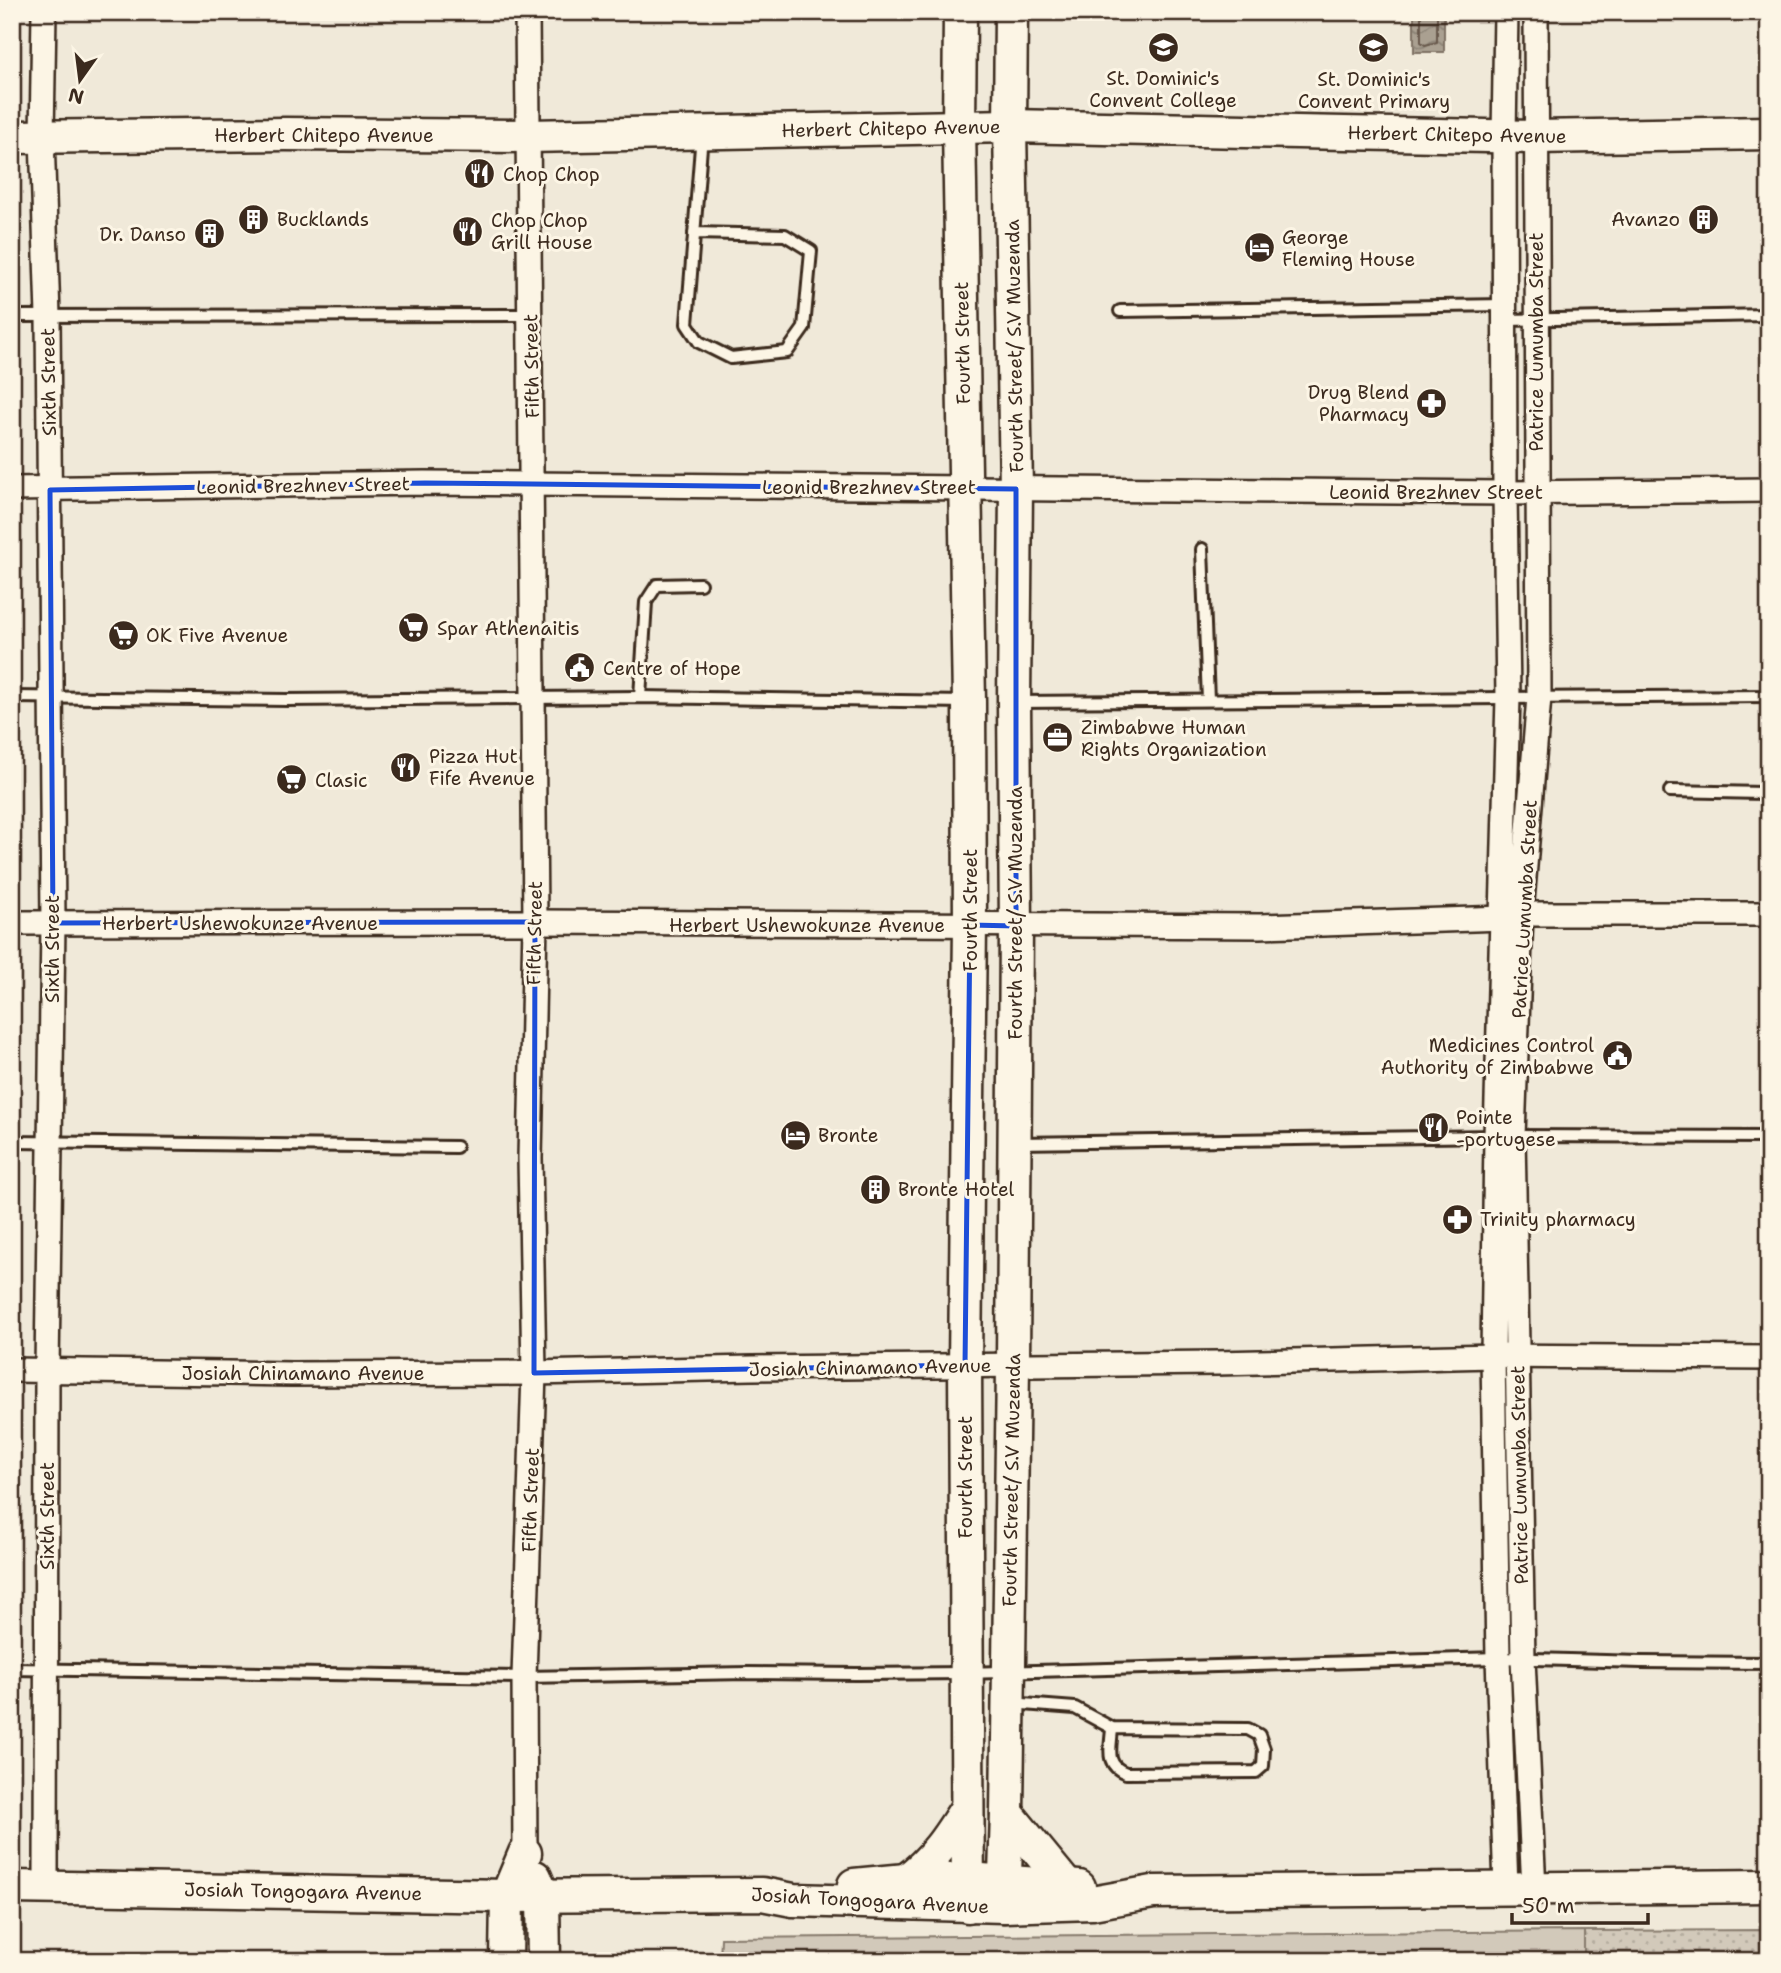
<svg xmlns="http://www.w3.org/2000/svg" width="1781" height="1973" viewBox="0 0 1781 1973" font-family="'Shantell Sans',sans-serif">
<defs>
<pattern id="grass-dots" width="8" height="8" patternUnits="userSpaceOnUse" patternTransform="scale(1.75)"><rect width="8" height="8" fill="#d2c9ba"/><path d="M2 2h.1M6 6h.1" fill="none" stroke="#b5ad9f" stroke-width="1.8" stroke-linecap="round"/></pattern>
<pattern id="water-waves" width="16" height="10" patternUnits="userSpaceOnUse" patternTransform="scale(1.75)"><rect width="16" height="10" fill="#aaa091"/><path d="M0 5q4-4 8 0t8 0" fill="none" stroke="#8c8376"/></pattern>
</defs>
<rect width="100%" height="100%" fill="#f0e9d9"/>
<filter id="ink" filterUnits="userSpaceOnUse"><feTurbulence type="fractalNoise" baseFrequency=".0143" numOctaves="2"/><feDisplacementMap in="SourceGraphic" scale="14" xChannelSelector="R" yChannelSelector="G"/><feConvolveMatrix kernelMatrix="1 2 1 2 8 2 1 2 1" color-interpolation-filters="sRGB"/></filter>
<g filter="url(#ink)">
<polygon fill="url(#grass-dots)" stroke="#867a6c" stroke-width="2" points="1762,1930 1769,1933 1769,1961 1584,1961 1584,1931"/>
<polygon fill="#d2c9ba" stroke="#867a6c" stroke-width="2" points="1584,1931 1584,1961 720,1961 721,1938"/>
<rect fill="url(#water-waves)" stroke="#7e7163" stroke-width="2" x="1414" y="12" width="30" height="40"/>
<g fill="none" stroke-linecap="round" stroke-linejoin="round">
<polyline stroke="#67594c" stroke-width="2" points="1421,12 1421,42 1425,45 1437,42 1437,12"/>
<defs>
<g id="lane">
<polyline points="694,233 785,235 811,251 804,328 787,352 731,358 699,342 687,324 702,134"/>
<polyline points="1120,311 1505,305"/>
<polyline points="12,316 530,315"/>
<polyline points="1505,320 1769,315"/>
<polyline points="1202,549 1208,700"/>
<polyline points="12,697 287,700 640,697 966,702"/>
<polyline points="640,697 646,602 657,585 700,584"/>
<polyline points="1016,702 1769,696"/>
<polyline points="1670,791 1762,793 1769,796"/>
<polyline points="12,1142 456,1147"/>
<polyline points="1017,1143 1496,1136 1769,1137"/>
<polyline points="12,1669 524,1677 748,1673 857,1674 966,1673 1498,1658 1641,1662 1769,1663"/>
<path d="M1010,1703L1075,1708L1112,1728L1248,1729L1259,1735L1264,1749L1263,1766L1256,1772L1126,1773C1104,1765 1111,1748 1112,1728"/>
</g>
<g id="street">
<polyline points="44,12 42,137 48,316 53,923 47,1370 46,1886"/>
<polyline points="1506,12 1504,136 1505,493 1508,697 1496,1136 1493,1356 1498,1658 1506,1888"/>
<polyline points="12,489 425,483 1505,493 1769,490"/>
<polyline points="12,923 535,922 1260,926 1504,918 1521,914 1769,914"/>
<polyline points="12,1370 291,1374 534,1373 752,1368 1217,1363 1493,1356 1769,1358"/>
<polyline points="525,1853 524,1677 534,1373 530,1158 535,922 527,12"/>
<polyline points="1534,1889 1523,1659 1513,1136 1521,914 1539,697 1536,12"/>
</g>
<g id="secondary">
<polyline points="960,12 959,127 969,702 970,925 965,1365 968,1906"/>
<polyline points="12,137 285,134 529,136 1010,126 1535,137 1769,133"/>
<polyline points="1007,1813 1067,1886"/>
<polyline points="535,1877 543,1896 544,1961"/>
<path d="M906,1880C933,1861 949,1836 966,1809"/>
<polyline points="854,1885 906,1880 968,1879 1079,1887"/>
<polyline points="12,1887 507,1896 762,1894 793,1900 1004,1906 1092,1903 1153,1892 1769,1886"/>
<polyline points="1004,1906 1007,1813 1013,1366 1016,926 1014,702 1016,489 1010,126 1011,12"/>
<polyline points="506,1961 507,1896 525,1853"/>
</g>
</defs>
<use href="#lane" stroke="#3b2a1e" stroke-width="16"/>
<use href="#street" stroke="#3b2a1e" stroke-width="28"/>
<use href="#secondary" stroke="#3b2a1e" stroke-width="37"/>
<use href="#lane" stroke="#fcf5e5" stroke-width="10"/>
<use href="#street" stroke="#fcf5e5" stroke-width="23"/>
<use href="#secondary" stroke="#fcf5e5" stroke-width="32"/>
</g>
</g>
<path fill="none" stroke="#1d4ed8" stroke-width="5" stroke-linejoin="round" d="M425,483L1016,489V926L970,925L965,1365L534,1373L535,922L53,923L50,490Z"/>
<defs>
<symbol id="university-disc" viewBox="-11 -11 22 22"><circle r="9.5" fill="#3b2a1e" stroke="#fcf5e5"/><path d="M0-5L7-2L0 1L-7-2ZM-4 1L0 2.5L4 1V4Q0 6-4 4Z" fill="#fff"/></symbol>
<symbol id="school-disc" viewBox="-11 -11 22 22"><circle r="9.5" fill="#3b2a1e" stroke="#fcf5e5"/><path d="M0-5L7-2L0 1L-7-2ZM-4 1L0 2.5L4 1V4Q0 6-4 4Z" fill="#fff"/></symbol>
<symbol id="restaurant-disc" viewBox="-11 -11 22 22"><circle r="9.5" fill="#3b2a1e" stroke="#fcf5e5"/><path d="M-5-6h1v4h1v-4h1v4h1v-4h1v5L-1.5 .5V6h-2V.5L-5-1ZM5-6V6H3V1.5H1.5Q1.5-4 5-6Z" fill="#fff"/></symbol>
<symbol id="building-disc" viewBox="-11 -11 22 22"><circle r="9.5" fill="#3b2a1e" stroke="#fcf5e5"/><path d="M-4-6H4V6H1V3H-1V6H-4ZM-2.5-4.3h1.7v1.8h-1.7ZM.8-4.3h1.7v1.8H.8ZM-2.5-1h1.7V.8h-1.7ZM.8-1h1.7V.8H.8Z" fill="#fff"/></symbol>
<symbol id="hotel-disc" viewBox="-11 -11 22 22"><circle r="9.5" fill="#3b2a1e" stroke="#fcf5e5"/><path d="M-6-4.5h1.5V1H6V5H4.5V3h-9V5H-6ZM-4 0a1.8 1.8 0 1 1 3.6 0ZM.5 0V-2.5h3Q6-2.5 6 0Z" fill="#fff"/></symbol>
<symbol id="pharmacy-disc" viewBox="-11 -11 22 22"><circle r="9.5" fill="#3b2a1e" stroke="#fcf5e5"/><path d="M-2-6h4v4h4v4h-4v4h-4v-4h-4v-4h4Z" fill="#fff"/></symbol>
<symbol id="supermarket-disc" viewBox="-11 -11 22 22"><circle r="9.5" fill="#3b2a1e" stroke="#fcf5e5"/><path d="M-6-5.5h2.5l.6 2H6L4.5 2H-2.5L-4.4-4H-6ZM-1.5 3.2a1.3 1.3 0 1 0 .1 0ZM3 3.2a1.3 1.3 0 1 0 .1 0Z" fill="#fff"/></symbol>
<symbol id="civic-disc" viewBox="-11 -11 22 22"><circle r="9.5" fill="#3b2a1e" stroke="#fcf5e5"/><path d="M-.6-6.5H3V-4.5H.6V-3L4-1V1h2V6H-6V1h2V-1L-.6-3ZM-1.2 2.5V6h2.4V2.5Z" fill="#fff"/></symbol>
<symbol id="office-disc" viewBox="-11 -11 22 22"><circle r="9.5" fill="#3b2a1e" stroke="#fcf5e5"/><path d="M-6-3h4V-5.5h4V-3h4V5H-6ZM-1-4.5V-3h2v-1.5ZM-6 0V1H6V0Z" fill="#fff"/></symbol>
</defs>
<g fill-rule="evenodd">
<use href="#university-disc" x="1146" y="30" width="35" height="35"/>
<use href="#school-disc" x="1356" y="30" width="35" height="35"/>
<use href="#restaurant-disc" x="462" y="156" width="35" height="35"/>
<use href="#building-disc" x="236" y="202" width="35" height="35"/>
<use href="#building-disc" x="1686" y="202" width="35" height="35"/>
<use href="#restaurant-disc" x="450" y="214" width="35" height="35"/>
<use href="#building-disc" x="192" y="216" width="35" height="35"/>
<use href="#hotel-disc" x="1242" y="230" width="35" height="35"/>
<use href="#pharmacy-disc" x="1414" y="386" width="35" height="35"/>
<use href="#supermarket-disc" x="396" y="610" width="35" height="35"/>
<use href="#supermarket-disc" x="106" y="618" width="35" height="35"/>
<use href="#civic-disc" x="562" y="650" width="35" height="35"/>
<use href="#office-disc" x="1040" y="720" width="35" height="35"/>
<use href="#restaurant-disc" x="388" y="750" width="35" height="35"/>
<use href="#supermarket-disc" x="274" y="762" width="35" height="35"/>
<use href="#civic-disc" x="1600" y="1038" width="35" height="35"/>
<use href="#restaurant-disc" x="1416" y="1110" width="35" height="35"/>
<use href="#hotel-disc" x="778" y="1118" width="35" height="35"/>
<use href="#building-disc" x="858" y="1172" width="35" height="35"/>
<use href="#pharmacy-disc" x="1440" y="1202" width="35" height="35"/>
</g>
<g text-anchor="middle" stroke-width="6" stroke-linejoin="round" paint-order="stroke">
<g font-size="19" fill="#3b2a1e" stroke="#fcf5e5" text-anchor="start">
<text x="1163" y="85" text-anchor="middle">St. Dominic's<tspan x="1163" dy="22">Convent College</tspan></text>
<text x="1374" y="86" text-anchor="middle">St. Dominic's<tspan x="1374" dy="22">Convent Primary</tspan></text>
<text x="503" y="181">Chop Chop</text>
<text x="277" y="226">Bucklands</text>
<text x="1680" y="226" text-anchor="end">Avanzo</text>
<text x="491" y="227">Chop Chop<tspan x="491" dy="22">Grill House</tspan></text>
<text x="186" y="241" text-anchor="end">Dr. Danso</text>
<text x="1282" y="244">George<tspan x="1282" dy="22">Fleming House</tspan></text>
<text x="1409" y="399" text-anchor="end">Drug Blend<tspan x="1409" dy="22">Pharmacy</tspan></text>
<text x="437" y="635">Spar Athenaitis</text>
<text x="146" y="642">OK Five Avenue</text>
<text x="603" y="675">Centre of Hope</text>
<text x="1081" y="734">Zimbabwe Human<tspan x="1081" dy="22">Rights Organization</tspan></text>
<text x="429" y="763">Pizza Hut<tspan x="429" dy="22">Fife Avenue</tspan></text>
<text x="315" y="787">Clasic</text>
<text x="1594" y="1052" text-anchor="end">Medicines Control<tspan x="1594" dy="22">Authority of Zimbabwe</tspan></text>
<text x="1456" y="1124">Pointe<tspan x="1456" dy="22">-portugese</tspan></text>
<text x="818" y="1142">Bronte</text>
<text x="898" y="1196">Bronte Hotel</text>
<text x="1480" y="1226">Trinity pharmacy</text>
</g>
<g font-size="19" fill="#3b2a1e" stroke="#fcf5e5">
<text transform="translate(891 128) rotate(-1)" y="7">Herbert Chitepo Avenue</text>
<text transform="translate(1457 134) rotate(1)" y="7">Herbert Chitepo Avenue</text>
<text x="324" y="142">Herbert Chitepo Avenue</text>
<text transform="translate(1536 342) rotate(-90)" y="7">Patrice Lumumba Street</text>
<text transform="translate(962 343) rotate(-91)" y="7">Fourth Street</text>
<text transform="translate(1014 346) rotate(-91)" y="7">Fourth Street/ S.V Muzenda</text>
<text transform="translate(531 366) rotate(-91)" y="7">Fifth Street</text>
<text transform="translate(48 382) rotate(-91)" y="7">Sixth Street</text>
<text transform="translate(303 485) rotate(-1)" y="7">Leonid Brezhnev Street</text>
<text x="869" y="494">Leonid Brezhnev Street</text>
<text x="1436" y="499">Leonid Brezhnev Street</text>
<text transform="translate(1524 909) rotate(-87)" y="7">Patrice Lumumba Street</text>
<text transform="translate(970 910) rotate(-90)" y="7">Fourth Street</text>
<text transform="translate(1015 913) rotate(-90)" y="7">Fourth Street/ S.V Muzenda</text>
<text x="240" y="930">Herbert Ushewokunze Avenue</text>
<text x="807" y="932">Herbert Ushewokunze Avenue</text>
<text transform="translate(534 933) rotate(-89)" y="7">Fifth Street</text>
<text transform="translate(52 949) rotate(-90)" y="7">Sixth Street</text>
<text transform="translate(870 1367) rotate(-1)" y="7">Josiah Chinamano Avenue</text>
<text x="303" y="1380">Josiah Chinamano Avenue</text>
<text transform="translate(1519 1475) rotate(-91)" y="7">Patrice Lumumba Street</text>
<text transform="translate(965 1477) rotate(-90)" y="7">Fourth Street</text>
<text transform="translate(1011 1480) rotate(-89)" y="7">Fourth Street/ S.V Muzenda</text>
<text transform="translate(530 1500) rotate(-88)" y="7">Fifth Street</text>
<text transform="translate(47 1516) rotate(-90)" y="7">Sixth Street</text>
<text transform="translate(303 1891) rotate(1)" y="7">Josiah Tongogara Avenue</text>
<text transform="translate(870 1900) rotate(3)" y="7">Josiah Tongogara Avenue</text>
</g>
</g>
<rect width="1781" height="1973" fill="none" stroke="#fcf5e5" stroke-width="42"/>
<rect x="21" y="21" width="1739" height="1931" fill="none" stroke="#3b2a1e" stroke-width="2.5" filter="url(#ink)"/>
<g transform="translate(80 80) rotate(194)" stroke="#fcf5e5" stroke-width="5" paint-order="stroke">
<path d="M0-5L12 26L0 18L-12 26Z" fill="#3b2a1e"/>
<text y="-10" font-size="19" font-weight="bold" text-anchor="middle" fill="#3b2a1e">N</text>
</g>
<path d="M1512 1913v10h136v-10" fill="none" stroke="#3b2a1e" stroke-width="3.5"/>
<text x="1522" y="1913" font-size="21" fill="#3b2a1e" stroke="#fcf5e5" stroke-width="5" paint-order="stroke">50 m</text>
</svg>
